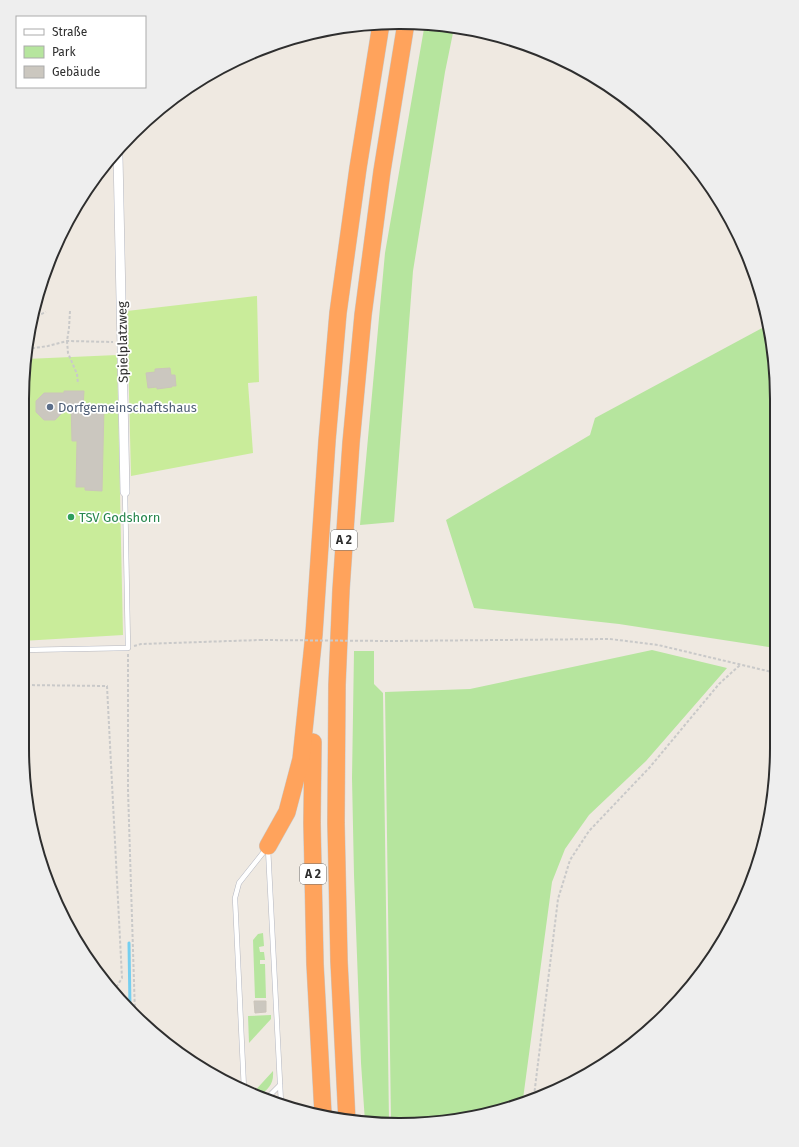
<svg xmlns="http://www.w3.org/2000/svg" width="799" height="1147" viewBox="0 0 799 1147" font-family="'Fira Sans',sans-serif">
<rect width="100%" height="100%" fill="#efe9e1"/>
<g fill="#b6e59e">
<polygon points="425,23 454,28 445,72 413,271 394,522 360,525 385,253"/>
<polygon points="766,326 774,350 775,648 619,624 474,608 446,520 590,435 595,418"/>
<polygon points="652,650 727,668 646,761 589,815 565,849 552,882 523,1099 449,1122 391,1122 385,692 470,689"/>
<polygon points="354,651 374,651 374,684 383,693 389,1122 365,1122 361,1063 354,875 352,778"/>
<polygon points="263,933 264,946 259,947 260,952 264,952 265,960 260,960 260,964 265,964 266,998 255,998 253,940 258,934"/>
<polygon points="271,1015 271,1019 249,1043 248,1016"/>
<path d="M273,1071C274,1085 268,1088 259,1097L252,1094Z"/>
</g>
<g fill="#c9ec9a">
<polygon points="257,296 259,382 248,383 253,453 131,476 127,311"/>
<polygon points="117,355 123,635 22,641 22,399 26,359"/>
</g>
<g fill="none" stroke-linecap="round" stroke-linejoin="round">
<polyline stroke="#75cff0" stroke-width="3" points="129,943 130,1008"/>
</g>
<g fill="#cbc7bf" stroke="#cbc5ba">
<polygon points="170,368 171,375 175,375 176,386 172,386 172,387 157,389 157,387 148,388 146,373 155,372 155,369"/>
<polygon points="64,391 84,391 83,407 104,407 102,491 85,490 85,487 76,487 77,441 72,441 71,404 55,420 44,420 36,412 36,401 44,393 64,393"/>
<polygon points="254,1001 266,1001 266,1012 255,1013"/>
</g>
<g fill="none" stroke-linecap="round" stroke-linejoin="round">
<defs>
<g id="lane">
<polyline points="22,650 128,648 125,492"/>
<polyline points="268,848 281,1103"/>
<polyline points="244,1089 235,898 239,883 266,849"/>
<polyline points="266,1099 280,1085"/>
</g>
<polyline id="street" points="118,156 125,492"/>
<g id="highway">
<polyline points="313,742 312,823 315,964 323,1114"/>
<polyline points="268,846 287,812 301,759 314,634 327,441 338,313 358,168 381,24"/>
<polyline points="347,1121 339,961 336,823 337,685 341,590 351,443 363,315 382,171 406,23"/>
</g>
</defs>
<use href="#lane" stroke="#b4b7c1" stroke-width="5.5"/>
<use href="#street" stroke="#b4b7c1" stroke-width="10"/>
<use href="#highway" stroke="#c9c9c9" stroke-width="18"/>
<g stroke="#c9c9c9" stroke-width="2" stroke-dasharray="3 2" stroke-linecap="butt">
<polyline points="70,311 69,328 67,341 68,353 77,374 78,384"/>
<polyline points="32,318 46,312"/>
<polyline points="27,349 48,346 67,341 113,342"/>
<polyline points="390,641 610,639 658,645 776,673"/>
<polyline points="134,646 141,644 260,640"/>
<polyline points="128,654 128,790 135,1014"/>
<polyline points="22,685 107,686 122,978 117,986"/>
<polyline points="534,1096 558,899 570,860 589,831 650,767 719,684 740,665"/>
</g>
<use href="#lane" stroke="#fff" stroke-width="4.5"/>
<use href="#street" stroke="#fff" stroke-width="9"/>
<use href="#highway" stroke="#ffa35c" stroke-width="17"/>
<polyline stroke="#c9c9c9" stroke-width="2" stroke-dasharray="3 2" stroke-linecap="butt" points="260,640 390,641"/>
</g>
<circle fill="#5c6f8a" stroke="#fff" stroke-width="1.5" cx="50" cy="407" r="4"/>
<circle fill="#2e9e5b" stroke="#fff" stroke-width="1.5" cx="71" cy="517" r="4"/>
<g text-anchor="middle" stroke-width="3.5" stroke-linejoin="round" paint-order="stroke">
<g fill="#fff" stroke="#6d6d6d" stroke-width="1">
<rect x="331" y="530" width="26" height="20" rx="3"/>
<rect x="300" y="864" width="26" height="20" rx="3"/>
</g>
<g font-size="12" font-weight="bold" fill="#2e2e2e">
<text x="344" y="544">A 2</text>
<text x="313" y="878">A 2</text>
</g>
<g font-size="13" fill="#2e2e2e" stroke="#fff">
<text transform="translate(122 342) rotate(-91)" y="5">Spielplatzweg</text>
</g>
<g font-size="13" fill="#4e5e75" stroke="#fff" text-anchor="start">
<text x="58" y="412">Dorfgemeinschaftshaus</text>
</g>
<g font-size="13" fill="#27864d" stroke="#fff" text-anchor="start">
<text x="79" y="522">TSV Godshorn</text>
</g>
</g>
<path d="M0 0H799V1147H0ZM399 29H400A370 370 0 0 1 770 399V748A370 370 0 0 1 400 1118H399A370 370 0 0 1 29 748V399A370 370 0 0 1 399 29Z" fill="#eee" fill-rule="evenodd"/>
<path fill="none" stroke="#2e2e2e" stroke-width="2" d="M399 29H400A370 370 0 0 1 770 399V748A370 370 0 0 1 400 1118H399A370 370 0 0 1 29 748V399A370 370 0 0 1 399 29Z"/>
<rect x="16" y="16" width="130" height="72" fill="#ffffff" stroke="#ababab"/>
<rect x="24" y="29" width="20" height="6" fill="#ffffff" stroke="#ababab"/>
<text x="52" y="36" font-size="12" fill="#2e2e2e">Straße</text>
<rect x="24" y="46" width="20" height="12" fill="#b6e59e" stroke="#ababab"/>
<text x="52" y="56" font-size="12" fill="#2e2e2e">Park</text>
<rect x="24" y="66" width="20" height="12" fill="#cbc7bf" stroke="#ababab"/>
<text x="52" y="76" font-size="12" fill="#2e2e2e">Gebäude</text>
</svg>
